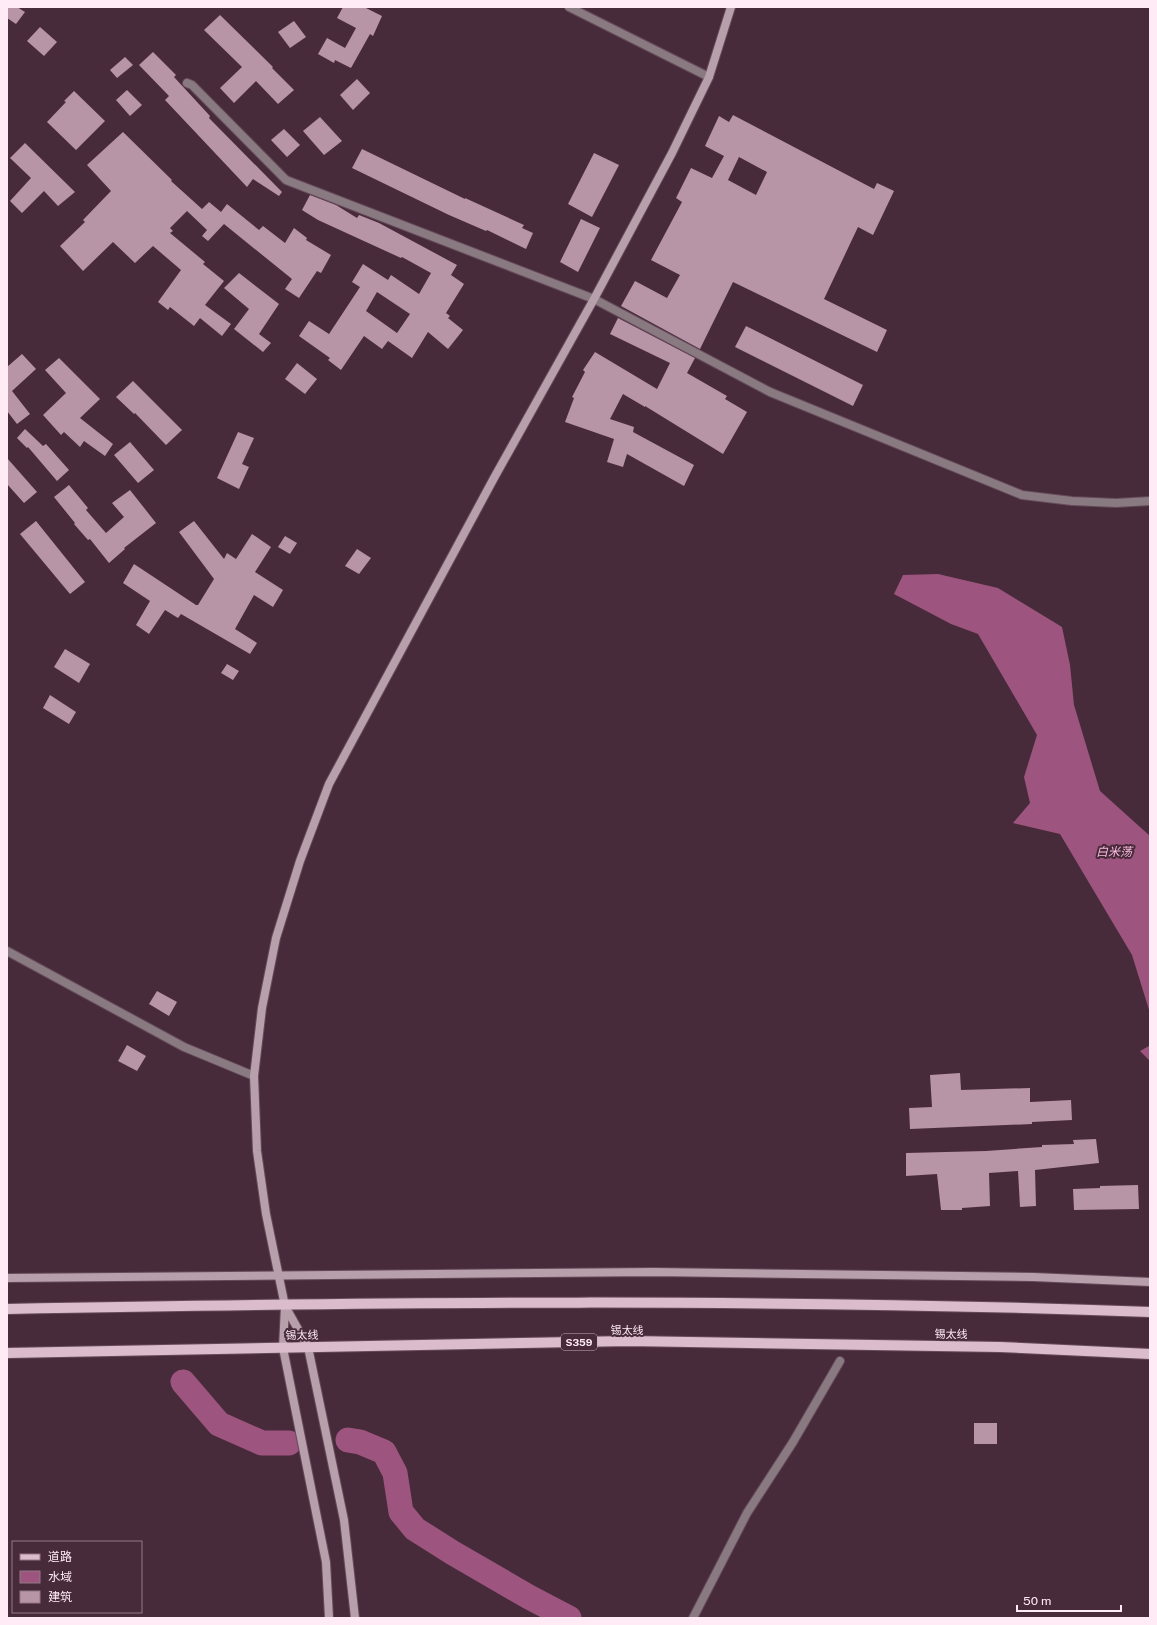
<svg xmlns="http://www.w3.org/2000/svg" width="1157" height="1625" viewBox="0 0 1157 1625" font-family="'Public Sans','Noto Sans SC',sans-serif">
<rect width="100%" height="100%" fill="#482b3b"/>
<g fill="#9d547e">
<polygon points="938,574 998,588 1062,627 1070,665 1074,705 1100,791 1150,836 1150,1013 1132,955 1060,834 1013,823 1030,803 1024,777 1037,735 978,634 951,624 894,594 903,575"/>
<polygon points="1150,1042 1150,1061 1140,1051 1149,1046"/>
</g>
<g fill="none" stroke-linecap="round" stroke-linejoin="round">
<g stroke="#9d547e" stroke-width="25">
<polyline points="183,1382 219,1424 262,1443 289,1443"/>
<polyline points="348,1440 360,1442 384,1452 395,1473 401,1512 415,1529 453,1553 529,1597 569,1618"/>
</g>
</g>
<g fill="#b794a6" fill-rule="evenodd">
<polygon points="7,7 17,7 25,12 16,24 7,18"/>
<polygon points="343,7 364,7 382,16 373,36 370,34 351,68 335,60 334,63 318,54 327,38 345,48 356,28 337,18"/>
<polygon points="220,15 273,67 272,68 294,90 278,104 256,81 234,103 220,88 242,67 204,30"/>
<polygon points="294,21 306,37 290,48 278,32"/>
<polygon points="40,27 57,42 44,56 27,41"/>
<polygon points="153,52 176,75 174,77 210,116 209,118 282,192 279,196 253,179 247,187 165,100 169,96 139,65"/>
<polygon points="125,57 133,65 117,78 110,70"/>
<polygon points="357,79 370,93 353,110 340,95"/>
<polygon points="127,90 142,105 130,116 116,100"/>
<polygon points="74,91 105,121 76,150 47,122 66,102 64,101"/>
<path d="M733,115L874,189L877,183L894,191L873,235L858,227L824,299L887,330L877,352L733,282L700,349L621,306L635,281L667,298L680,275L651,260L682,202L676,198L691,168L712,178L724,156L705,146L719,116L729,122ZM739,157L767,172L756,195L728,180Z"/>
<polygon points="320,117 342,141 324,155 303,131"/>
<polygon points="284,129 300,145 287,157 271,140"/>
<polygon points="123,132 172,180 171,181 202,209 209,202 221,212 227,204 259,230 263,226 285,243 294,228 307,238 306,240 331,255 321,273 317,271 299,298 285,289 292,279 224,224 208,241 202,236 207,230 187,211 170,228 173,231 170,233 205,262 203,264 224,281 205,305 231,324 222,336 200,318 194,326 170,307 168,310 158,302 181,270 153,246 135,263 113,242 83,271 60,246 85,222 83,220 111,191 87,165"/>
<polygon points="25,143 75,192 58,206 44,191 22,213 10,201 31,178 10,158"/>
<polygon points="362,149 465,199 465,198 524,225 522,228 533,233 526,249 487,230 486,231 449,215 352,168"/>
<polygon points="594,153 619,165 592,217 568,204"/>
<path d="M310,195L336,205L357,218L359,215L379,223L457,265L451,275L464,284L446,313L450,316L448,318L463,330L448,349L428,332L412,358L388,341L382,349L364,336L341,370L328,360L330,358L299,336L309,321L329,334L360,287L352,282L363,264L388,280L391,275L419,294L431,273L402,257L401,258L318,220L302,210ZM377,292L410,314L397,333L366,311Z"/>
<polygon points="581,219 600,228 578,272 560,262"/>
<polygon points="239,273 279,304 259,334 271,343 263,352 234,329 249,309 224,288"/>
<polygon points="618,318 695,358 687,373 727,396 725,399 747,412 723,454 645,406 645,407 623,394 610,419 634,427 633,432 694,465 684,486 627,454 623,467 607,462 614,439 565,422 574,398 572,397 585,372 583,370 595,352 657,389 670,363 610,334"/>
<polygon points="746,326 863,385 853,406 735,347"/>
<polygon points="22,354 36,369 12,391 30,414 17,424 7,411 7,367"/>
<polygon points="59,358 100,399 80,418 113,444 105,456 84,441 80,447 64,432 61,435 43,415 66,393 45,370"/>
<polygon points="297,363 317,379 305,394 285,379"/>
<polygon points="133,381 182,430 166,445 135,413 134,414 116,397"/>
<polygon points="25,429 43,446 46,444 69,470 57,481 28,447 27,448 17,438"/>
<polygon points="238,432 254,438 242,464 249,467 239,489 217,478"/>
<polygon points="130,442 154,470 138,483 114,455"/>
<polygon points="7,458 37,492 24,503 7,484"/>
<polygon points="69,485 88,508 86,510 106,533 124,517 112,503 130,490 156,523 124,548 125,549 109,563 90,539 88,540 74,524 75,523 54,497"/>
<polygon points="36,521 85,582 70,594 20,534"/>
<polygon points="194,521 224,559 227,553 236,559 252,534 271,547 255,572 283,590 273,607 254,595 235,629 257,643 250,654 181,614 178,618 165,610 149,634 136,625 150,601 123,583 134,564 196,605 198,605 214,579 179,532"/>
<polygon points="285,536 297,543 290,554 278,547"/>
<polygon points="357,549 371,558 359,574 345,566"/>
<polygon points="65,649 90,664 79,683 54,667"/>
<polygon points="227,664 239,671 233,680 221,673"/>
<polygon points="50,695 76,712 69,724 43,708"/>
<polygon points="157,991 177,1002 169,1016 149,1004"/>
<polygon points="127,1045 146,1056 137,1071 118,1061"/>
<polygon points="960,1073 961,1090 1030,1088 1030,1102 1071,1100 1072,1120 1032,1122 1032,1124 910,1129 909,1108 932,1107 930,1075"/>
<polygon points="1096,1139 1099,1163 1035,1170 1036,1206 1020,1207 1018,1171 989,1173 990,1206 962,1208 962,1210 941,1210 937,1174 906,1176 906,1153 986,1151 1042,1147 1042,1145 1074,1144 1073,1140"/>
<polygon points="1138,1185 1139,1209 1074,1210 1073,1189 1100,1188 1100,1186"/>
<rect x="974" y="1423" width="23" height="21"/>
</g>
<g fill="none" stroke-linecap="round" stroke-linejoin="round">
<defs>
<g id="street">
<polyline points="569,7 709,77"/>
<polyline points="187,83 192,85 286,180 594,299 770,392 1022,495 1072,501 1116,503 1150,501"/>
<polyline points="7,951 184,1047 254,1076"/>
<polyline points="693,1618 747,1513 793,1442 840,1361"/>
</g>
<g id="secondary">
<polyline points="7,1278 654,1272 1033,1277 1150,1282"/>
<polyline points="285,1306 266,1214 257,1151 254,1076 262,1008 276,938 300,861 329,784 494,478 594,299 672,153 709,77 731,7"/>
<polyline points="329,1618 326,1562 283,1348 285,1306 308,1347 344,1520 355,1618"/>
</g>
<g id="primary">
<path d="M7,1309C388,1302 769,1298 1150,1312"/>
<polyline points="7,1353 629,1341 1000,1347 1150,1354"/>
</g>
</defs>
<use href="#street" stroke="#654a59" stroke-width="10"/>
<use href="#secondary" stroke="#654a59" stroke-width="10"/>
<use href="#primary" stroke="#654a59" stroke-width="12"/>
<use href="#street" stroke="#897981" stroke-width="8"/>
<use href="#secondary" stroke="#b79fab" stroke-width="8"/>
<use href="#primary" stroke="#dbbccc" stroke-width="10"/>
</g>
<g text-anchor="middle" stroke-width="4" stroke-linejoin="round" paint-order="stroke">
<rect fill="#482b3b" stroke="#c8b1bd" stroke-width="1" x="561" y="1334" width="36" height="16" rx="3"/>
<g font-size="10" font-weight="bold" fill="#ffebf5">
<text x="579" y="1346">S359</text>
</g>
<g font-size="11" fill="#ffebf5" stroke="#482b3b">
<text x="627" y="1334">锡太线</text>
<text transform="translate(951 1334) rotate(1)" y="4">锡太线</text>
<text transform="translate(302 1335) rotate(-1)" y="4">锡太线</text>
</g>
<g font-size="12" font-style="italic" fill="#f8b9da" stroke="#482b3b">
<text x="1114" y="856">白米荡</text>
</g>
</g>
<rect width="1157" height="1625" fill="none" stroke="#ffebf5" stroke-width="16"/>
<rect x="12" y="1541" width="130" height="72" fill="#482b3b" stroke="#917885"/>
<rect x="20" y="1554" width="20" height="6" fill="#dbbccc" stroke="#917885"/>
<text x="48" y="1561" font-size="12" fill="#ffebf5">道路</text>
<rect x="20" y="1571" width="20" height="12" fill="#9d547e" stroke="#917885"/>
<text x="48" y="1581" font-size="12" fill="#ffebf5">水域</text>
<rect x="20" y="1591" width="20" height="12" fill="#b794a6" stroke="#917885"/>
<text x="48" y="1601" font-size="12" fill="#ffebf5">建筑</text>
<path d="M1017 1605v6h104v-6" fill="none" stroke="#ffebf5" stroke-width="2"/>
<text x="1023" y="1605" font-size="12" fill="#ffebf5" stroke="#482b3b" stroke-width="3" paint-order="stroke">50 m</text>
</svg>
